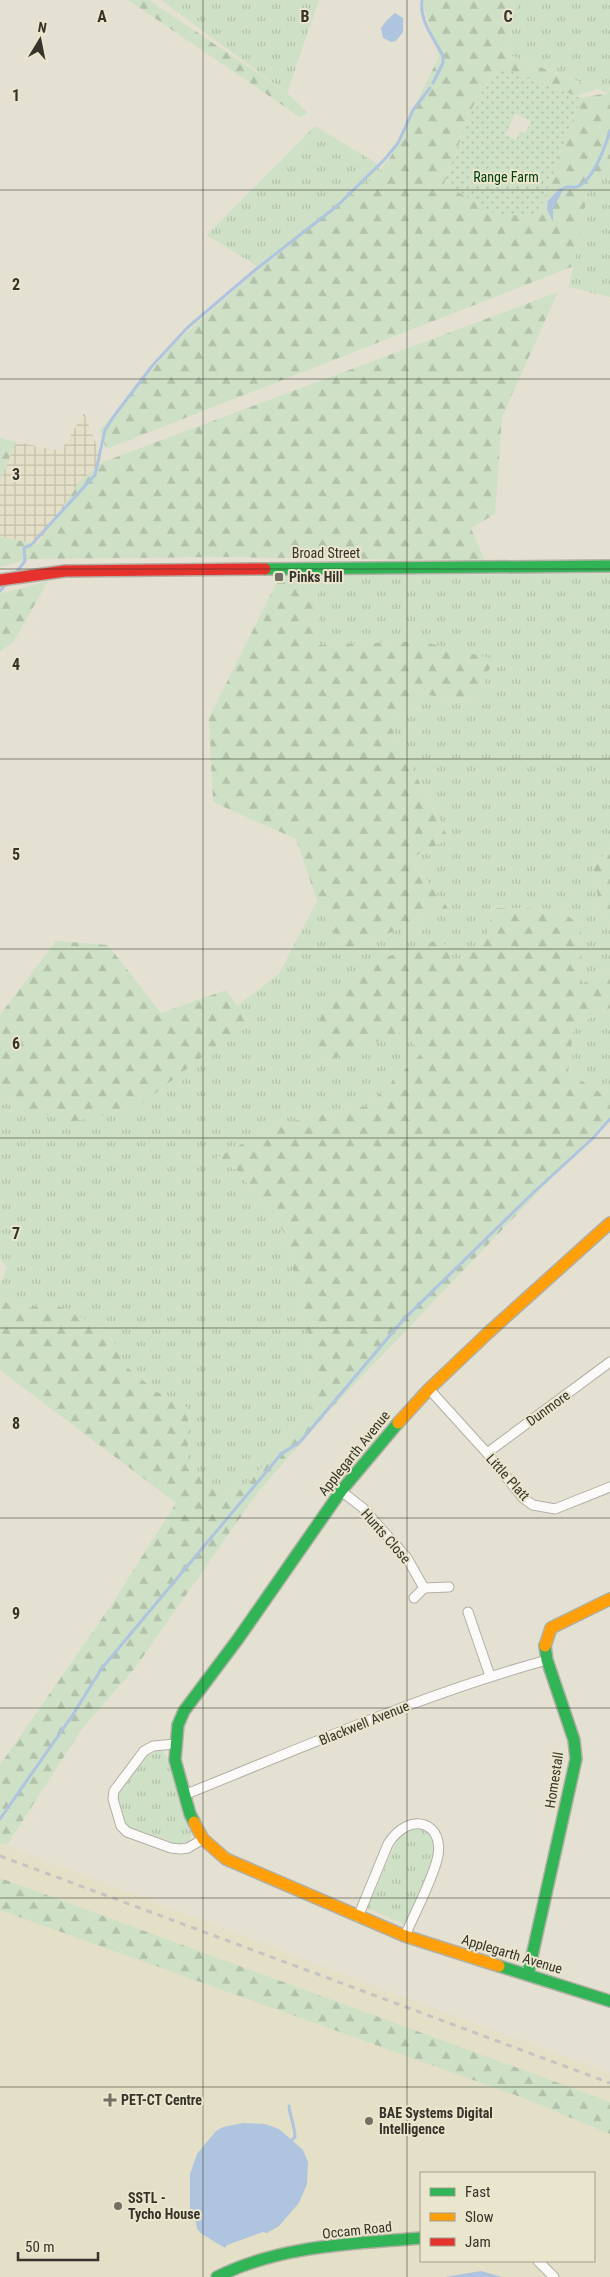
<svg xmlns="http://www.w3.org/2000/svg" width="610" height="2277" viewBox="0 0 610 2277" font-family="'Roboto Condensed',sans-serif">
<defs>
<pattern id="industrial-grid" width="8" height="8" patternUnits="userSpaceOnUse" patternTransform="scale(1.25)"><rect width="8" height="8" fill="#e4dfc7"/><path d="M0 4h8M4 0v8" fill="none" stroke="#c4c0ab"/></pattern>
<pattern id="grass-tufts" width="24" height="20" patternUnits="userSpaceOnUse" patternTransform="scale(1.25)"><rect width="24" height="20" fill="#cee0c6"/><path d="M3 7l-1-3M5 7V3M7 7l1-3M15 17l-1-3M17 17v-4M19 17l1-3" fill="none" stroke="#b2c1aa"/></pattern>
<pattern id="forest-firs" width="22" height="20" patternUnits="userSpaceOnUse" patternTransform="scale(1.25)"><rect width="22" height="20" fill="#cee0c6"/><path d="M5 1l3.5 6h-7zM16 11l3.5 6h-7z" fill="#b2c1aa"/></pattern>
<pattern id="garden-dots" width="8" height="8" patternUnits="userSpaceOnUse" patternTransform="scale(1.25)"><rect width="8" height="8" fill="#cee0c6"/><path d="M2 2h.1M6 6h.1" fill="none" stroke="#b2c1aa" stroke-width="1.8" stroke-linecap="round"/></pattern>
</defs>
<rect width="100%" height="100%" fill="#e4e1d3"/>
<path fill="#e4dfc7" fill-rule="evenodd" d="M0,1843L391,1992L610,2073V2277H0ZM421,2173H594V2261H421Z"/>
<polygon fill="url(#industrial-grid)" points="84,413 103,462 80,481 38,544 0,537 0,481 16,442 61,451"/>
<g fill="url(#grass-tufts)">
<polygon points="161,0 319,0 287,93"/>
<polygon points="518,0 610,0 610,87 608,93 507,54"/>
<polygon points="315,126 381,166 375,177 260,268 207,235"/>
<polygon points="610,165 610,297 569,287 588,190"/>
<polygon points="610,574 610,847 593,869 601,914 610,924 610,970 582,984 581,926 559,909 493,908 486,938 455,963 311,1067 402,1031 423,1053 367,1106 279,1124 217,1158 238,1171 284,1232 309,1337 314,1404 247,1485 217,1491 188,1466 188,1408 157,1392 128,1368 107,1330 48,1302 22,1311 0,1299 0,1284 7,1268 0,1259 0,1096 19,1107 248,1021 237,1006 279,974 317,901 345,952 448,908 409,858 449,838 389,724 422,694 477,703 420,641 319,645 317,575"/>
<polygon points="610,1008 610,1099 568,1072 574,1026"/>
<path d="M157,1751H162L169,1759L185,1818L192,1833L189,1843L183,1845L130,1828C123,1821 117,1804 118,1794L148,1755Z"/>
<polygon points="408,1830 424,1830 434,1839 434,1856 406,1925 367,1908 397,1841"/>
</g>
<g fill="url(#forest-firs)">
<polygon points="128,0 149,0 287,93 308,113 300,117"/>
<polygon points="421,0 518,0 507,54 596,89 576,96 499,67 474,104 444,184 538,215 581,98 608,93 610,89 610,165 588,190 574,266 106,449 100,430 174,344 260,268 375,177 391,156 439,56"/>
<polygon points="558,292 502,417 495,514 471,528 485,561 220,557 29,559 0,567 0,537 38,544 80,481 103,462"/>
<polygon points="0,438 16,442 0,481"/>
<polygon points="281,574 317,575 319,645 420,641 493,659 477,703 422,694 389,724 449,839 409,859 448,908 345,952 317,901 296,839 213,802 209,718"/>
<polygon points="48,581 14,641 0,652 0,594"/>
<polygon points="610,847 610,924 601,914 593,869"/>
<polygon points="493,908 559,909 581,926 582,984 610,970 610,1008 574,1026 568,1072 610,1099 610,1117 327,1413 258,1492 135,1668 81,1730 7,1845 0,1843 0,1765 112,1604 176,1503 0,1370 0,1299 22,1311 48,1301 107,1330 128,1368 157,1392 188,1408 188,1466 217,1491 247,1485 314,1404 309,1337 284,1232 238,1171 216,1158 279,1124 367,1106 422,1053 402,1032 311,1067 321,1014 383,958 441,939 456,962 486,938"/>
<polygon points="56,941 108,945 161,1013 226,990 248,1021 135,1109 71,1122 19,1107 0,1096 0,1015"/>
<polygon points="0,1878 610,2102 610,2134 518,2096 0,1910"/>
</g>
<path fill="url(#garden-dots)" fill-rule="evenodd" d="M499,67L581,98L538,215H498L444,184L474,104ZM515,114L531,121L525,134L520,132L516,140L505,135Z"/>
<g fill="#afc4de">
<polygon points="395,13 403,18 403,32 396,41 391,42 383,38 381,28 387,20"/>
<polygon points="560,188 564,188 553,209 553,222 547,209 548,201"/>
<polygon points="243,2123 265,2124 279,2129 303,2150 308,2162 307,2184 299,2203 279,2226 267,2233 263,2232 227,2245 225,2248 202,2234 197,2229 196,2222 190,2209 190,2174 197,2154 216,2131 223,2127"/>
<polygon points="481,2271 502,2277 445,2277"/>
</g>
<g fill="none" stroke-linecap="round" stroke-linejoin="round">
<g stroke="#afc4de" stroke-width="3">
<path d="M422,0C419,21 434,38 443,56V63L433,83"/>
<path d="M564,188C569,186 571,188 576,187C593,182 605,147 610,131"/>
<polyline points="15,574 25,561 24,548 31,545 95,475 105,430 114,416 152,366 187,328 255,270 337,206 385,159 398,143 413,110 430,88"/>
<polyline points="0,591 6,584"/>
<polyline points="0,1819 72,1716 102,1668 272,1465 281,1454 300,1442 403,1320 533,1193 592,1139 610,1119"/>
<path d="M289,2106C290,2117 295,2126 295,2137L291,2141"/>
</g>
<defs>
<g id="street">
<polyline points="429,1389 487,1453 523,1498 533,1505 555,1509 610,1487"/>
<polyline points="487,1453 610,1362"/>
<polyline points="341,1491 363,1508 407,1558 424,1588 449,1587"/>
<polyline points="414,1598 424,1588"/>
<polyline points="468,1612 490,1676"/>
<polyline points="175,1744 153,1746 144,1751 114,1791 113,1799 121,1826 127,1832 171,1848 181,1849 188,1848 203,1839"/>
<path d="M184,1795C304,1747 423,1694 547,1660"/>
<path d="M358,1917L388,1844C410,1809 447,1823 437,1860C430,1885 415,1912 405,1936"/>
<polyline points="538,2261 554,2277"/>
</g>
<g id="fast">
<polyline points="265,569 610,566"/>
<polyline points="194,1822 190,1814 175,1760 178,1725 184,1711 238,1639 341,1491 398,1423"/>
<polyline points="499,1966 610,2001"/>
<polyline points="528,1974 576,1759 574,1740 547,1660 545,1646"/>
<path d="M217,2277C280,2245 352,2244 421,2238"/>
</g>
<g id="slow">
<polyline points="398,1423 429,1389 489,1332 610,1223"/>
<polyline points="545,1646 551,1628 610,1599"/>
<polyline points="194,1822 203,1839 226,1859 405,1936 499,1966"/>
</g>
<polyline id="jam" points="0,580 65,571 265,569"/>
</defs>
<use href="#street" stroke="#b1b0a5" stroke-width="11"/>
<use href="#fast" stroke="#b1b0a5" stroke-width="14"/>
<use href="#slow" stroke="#b1b0a5" stroke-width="14"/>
<use href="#jam" stroke="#b1b0a5" stroke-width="14"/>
<use href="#street" stroke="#fbfaf8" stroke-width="9"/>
<use href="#fast" stroke="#30b455" stroke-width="11"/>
<use href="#slow" stroke="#ff9f0a" stroke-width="11"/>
<use href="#jam" stroke="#e5322d" stroke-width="11"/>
<polyline stroke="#c5c4c0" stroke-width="3" stroke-dasharray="6 6" stroke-linecap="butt" points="0,1856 610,2083"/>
</g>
<path fill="none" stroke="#35332a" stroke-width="1" stroke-opacity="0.55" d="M203,0V2277M407,0V2277M0,190H610M0,379H610M0,569H610M0,759H610M0,949H610M0,1138H610M0,1328H610M0,1518H610M0,1708H610M0,1898H610M0,2087H610"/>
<g fill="#727065" stroke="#eae5cd" stroke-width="2">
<rect x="274" y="572" width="10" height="10" rx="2.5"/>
<path d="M107.5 2092.5h5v5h5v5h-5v5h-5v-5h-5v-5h5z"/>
<circle cx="369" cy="2121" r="5"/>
<circle cx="118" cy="2206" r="5"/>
</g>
<g text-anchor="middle" stroke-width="4" stroke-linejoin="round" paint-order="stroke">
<g font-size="14" fill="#04410d" stroke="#eae5cd">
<text x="506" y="182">Range Farm</text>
</g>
<g font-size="14" fill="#35332a" stroke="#eae5cd">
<text x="326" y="558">Broad Street</text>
<text transform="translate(548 1408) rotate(-36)" y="5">Dunmore</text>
<text transform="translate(354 1453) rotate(-51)" y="5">Applegarth Avenue</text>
<text transform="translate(508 1477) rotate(48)" y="5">Little Platt</text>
<text transform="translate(386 1536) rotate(49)" y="5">Hunts Close</text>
<text transform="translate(364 1723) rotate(-22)" y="5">Blackwell Avenue</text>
<text transform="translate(554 1780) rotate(-81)" y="5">Homestall</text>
<text transform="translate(512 1954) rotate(17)" y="5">Applegarth Avenue</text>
<text transform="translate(357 2230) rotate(-6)" y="5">Occam Road</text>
</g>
<g font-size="14" font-weight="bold" fill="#35332a" stroke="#eae5cd" text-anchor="start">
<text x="289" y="582">Pinks Hill</text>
<text x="121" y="2105">PET-CT Centre</text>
<text x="379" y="2118">BAE Systems Digital<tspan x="379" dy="16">Intelligence</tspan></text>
<text x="128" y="2203">SSTL -<tspan x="128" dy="16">Tycho House</tspan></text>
</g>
</g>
<g font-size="16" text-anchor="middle" font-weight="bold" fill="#35332a" stroke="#eae5cd" stroke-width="4" stroke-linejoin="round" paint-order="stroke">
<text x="102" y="22">A</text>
<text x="305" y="22">B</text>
<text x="508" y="22">C</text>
<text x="16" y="101">1</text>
<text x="16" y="290">2</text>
<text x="16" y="480">3</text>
<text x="16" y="670">4</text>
<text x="16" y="860">5</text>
<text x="16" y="1049">6</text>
<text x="16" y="1239">7</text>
<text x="16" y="1429">8</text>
<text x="16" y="1619">9</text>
</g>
<rect x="420" y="2172" width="175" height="90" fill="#eae5cd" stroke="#a29e8c"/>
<rect x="430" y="2188" width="25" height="8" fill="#30b455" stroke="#a29e8c"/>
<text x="465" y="2197" font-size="15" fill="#35332a">Fast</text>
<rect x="430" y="2213" width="25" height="8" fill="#ff9f0a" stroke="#a29e8c"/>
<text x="465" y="2222" font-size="15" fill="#35332a">Slow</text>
<rect x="430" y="2238" width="25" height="8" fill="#e5322d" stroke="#a29e8c"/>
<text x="465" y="2247" font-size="15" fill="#35332a">Jam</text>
<g transform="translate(40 40) rotate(10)" stroke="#eae5cd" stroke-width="4" paint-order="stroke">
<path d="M0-4L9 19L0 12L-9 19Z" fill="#35332a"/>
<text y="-8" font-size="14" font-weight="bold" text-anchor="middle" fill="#35332a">N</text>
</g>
<path d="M18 2252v8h80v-8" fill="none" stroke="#35332a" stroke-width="2.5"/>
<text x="25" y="2252" font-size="15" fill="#35332a" stroke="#eae5cd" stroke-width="4" paint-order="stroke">50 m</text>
</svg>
